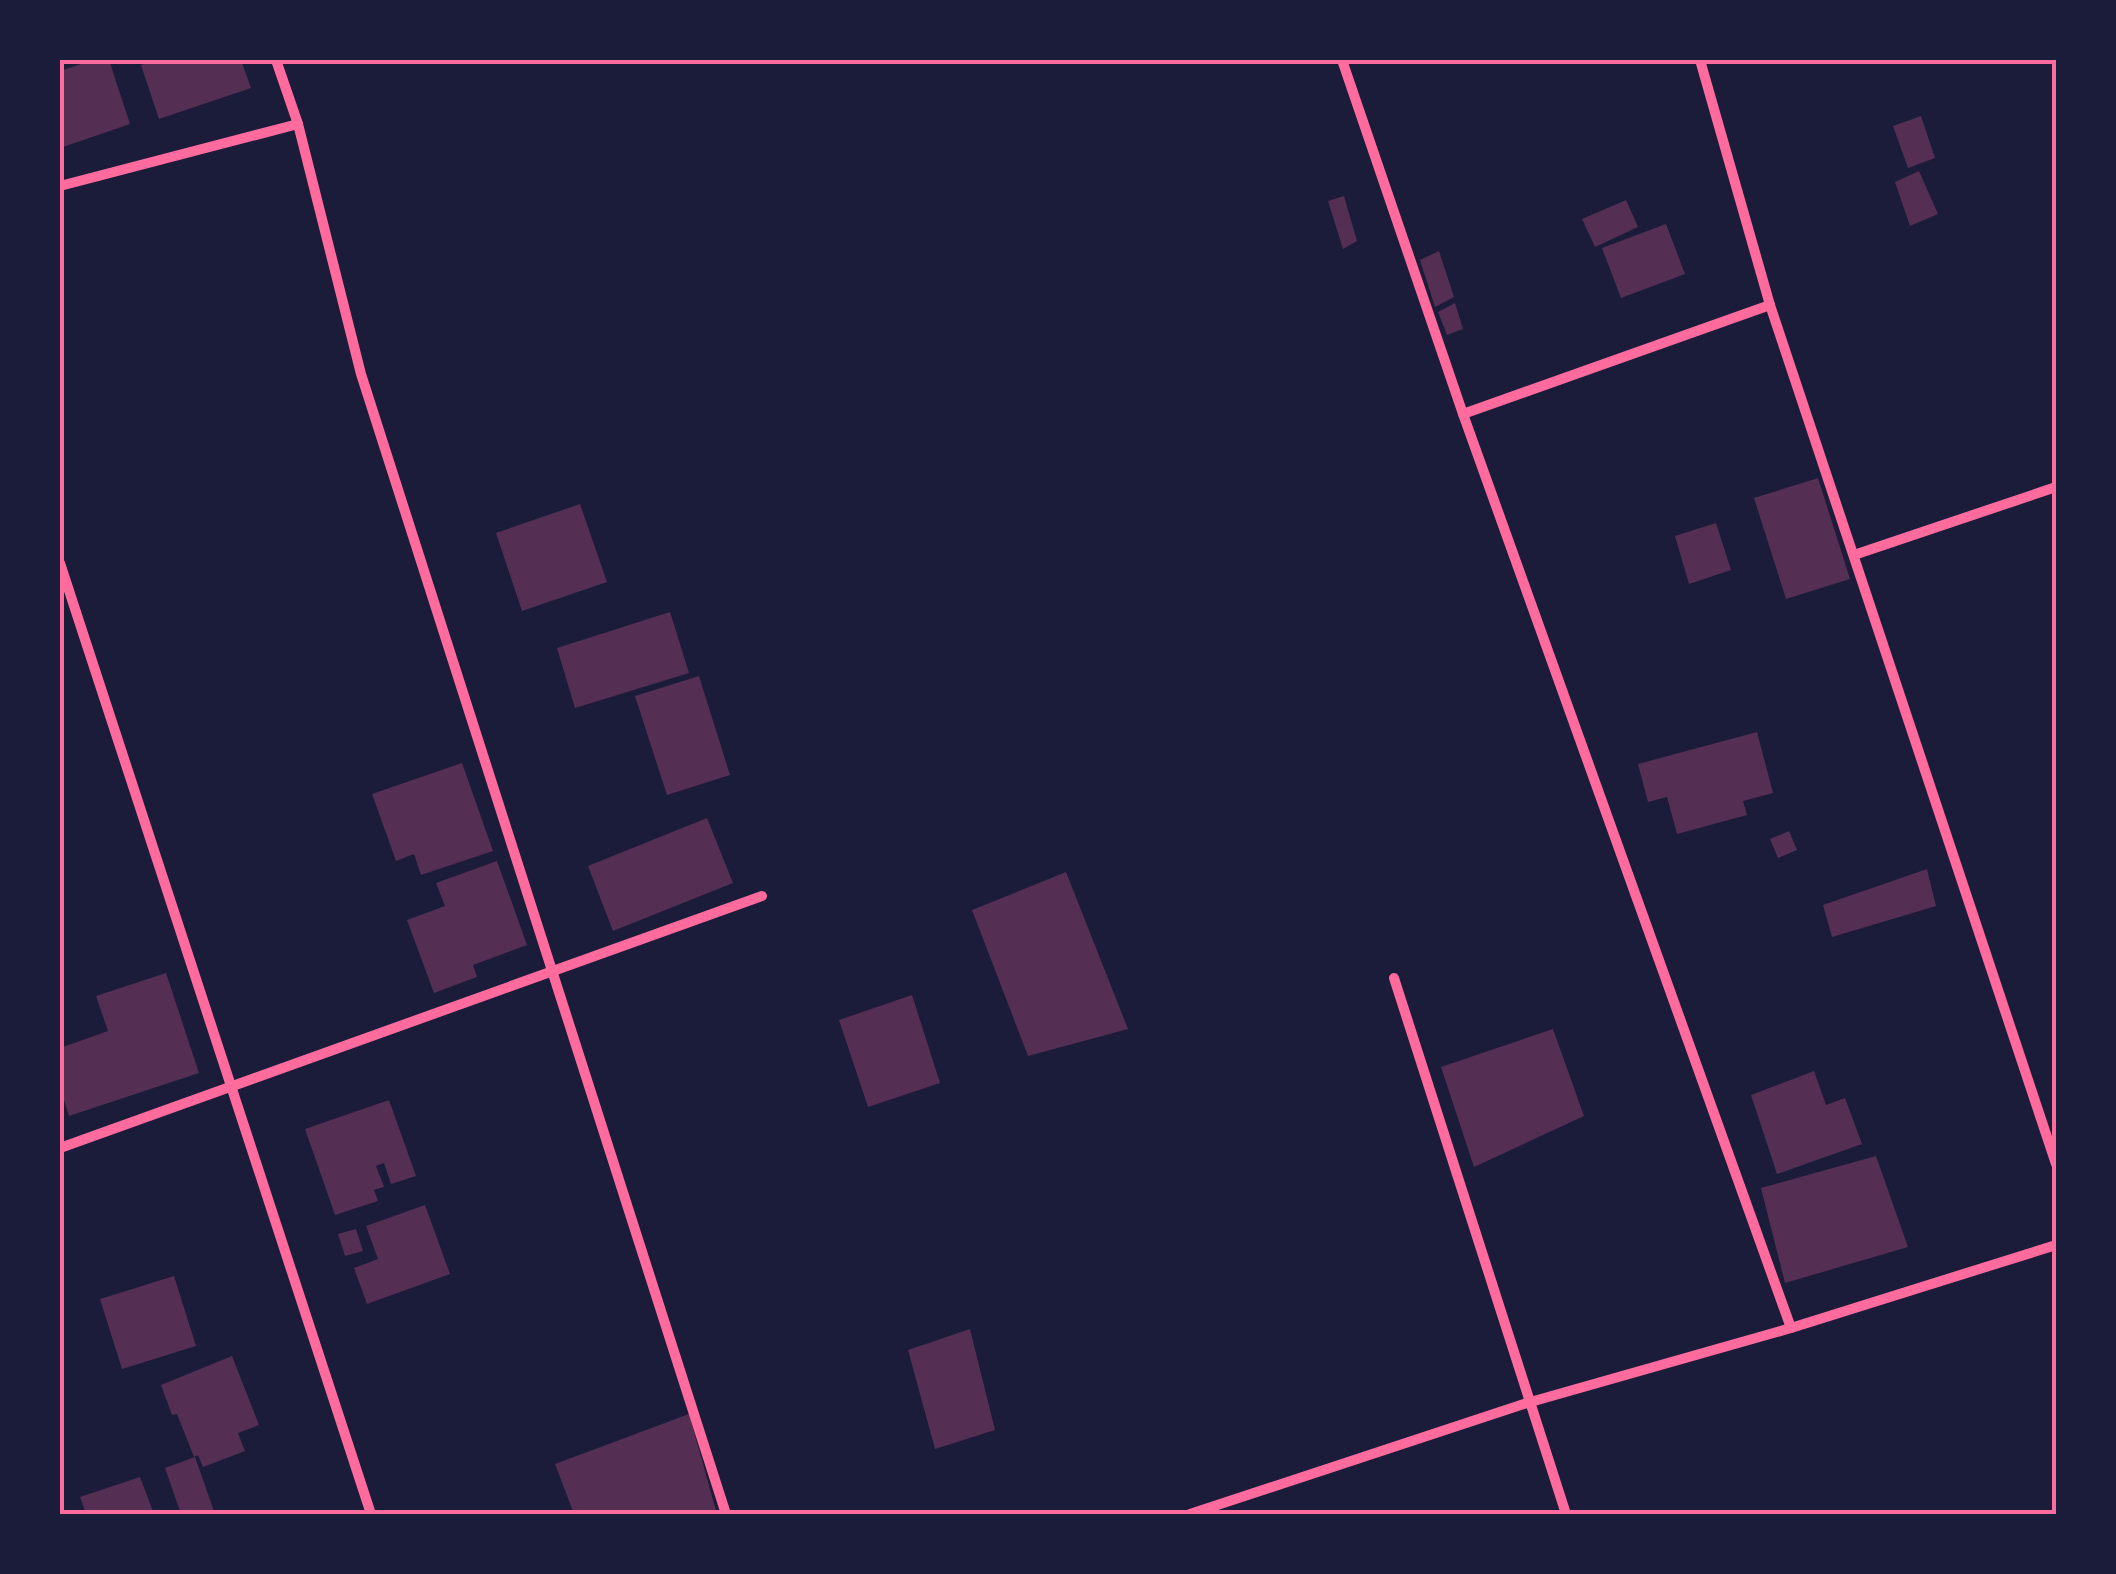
<svg xmlns="http://www.w3.org/2000/svg" width="2116" height="1574" viewBox="0 0 2116 1574" font-family="'IBM Plex Sans',sans-serif">
<rect width="100%" height="100%" fill="#1b1b3a"/>
<g fill="#542f53">
<polygon points="93,60 109,60 130,124 60,148 60,71"/>
<polygon points="156,60 241,60 251,88 159,119 141,65"/>
<polygon points="1921,116 1935,158 1908,168 1893,126"/>
<polygon points="1919,171 1938,214 1910,226 1895,182"/>
<polygon points="1344,196 1357,241 1343,249 1328,201"/>
<polygon points="1626,200 1638,227 1595,247 1582,219"/>
<polygon points="1666,224 1685,274 1621,298 1602,248"/>
<polygon points="1439,251 1454,297 1435,307 1420,260"/>
<polygon points="1455,303 1463,329 1447,335 1438,312"/>
<polygon points="1818,478 1850,579 1786,599 1754,498"/>
<polygon points="580,504 607,582 522,611 496,533"/>
<polygon points="1716,523 1731,570 1689,584 1675,536"/>
<polygon points="670,612 689,673 575,708 557,648"/>
<polygon points="699,676 730,775 667,795 635,696"/>
<polygon points="1757,732 1773,793 1743,801 1747,815 1677,834 1667,797 1648,802 1638,764"/>
<polygon points="462,763 493,851 421,875 414,854 396,861 372,794"/>
<polygon points="707,818 733,883 613,931 588,866"/>
<polygon points="1789,831 1797,850 1778,858 1770,839"/>
<polygon points="497,861 527,945 473,965 477,977 434,993 407,920 445,906 436,883"/>
<polygon points="1927,869 1936,906 1832,937 1823,905"/>
<polygon points="1066,872 1128,1029 1028,1056 972,910"/>
<polygon points="166,973 199,1073 69,1116 60,1088 60,1048 108,1031 96,996"/>
<polygon points="912,995 940,1083 868,1107 839,1020"/>
<polygon points="1553,1029 1584,1116 1474,1167 1441,1067"/>
<polygon points="1814,1071 1826,1105 1845,1098 1862,1144 1777,1174 1751,1095"/>
<polygon points="389,1100 416,1176 391,1184 384,1163 376,1166 384,1187 374,1190 378,1201 335,1215 305,1129"/>
<polygon points="1876,1156 1908,1247 1785,1283 1761,1188"/>
<polygon points="425,1205 450,1274 367,1304 354,1268 378,1259 366,1226"/>
<polygon points="356,1229 363,1251 345,1256 338,1234"/>
<polygon points="174,1276 196,1346 122,1369 100,1299"/>
<polygon points="970,1329 995,1430 935,1449 908,1350"/>
<polygon points="232,1356 259,1425 238,1433 245,1451 203,1467 198,1455 194,1457 177,1414 172,1415 161,1385"/>
<polygon points="689,1414 717,1514 574,1514 555,1464"/>
<polygon points="195,1457 215,1514 181,1514 165,1468"/>
<polygon points="140,1477 154,1514 86,1514 80,1497"/>
</g>
<g fill="none" stroke-linecap="round" stroke-linejoin="round">
<g stroke="#ff6b9d" stroke-width="10">
<polyline points="276,60 298,124 361,374 726,1514"/>
<polyline points="1342,60 1463,414 1791,1328"/>
<polyline points="1700,60 1770,305 2056,1164"/>
<polyline points="60,186 298,124"/>
<polyline points="1463,414 1770,305"/>
<polyline points="1854,555 2056,487"/>
<polyline points="60,563 371,1514"/>
<polyline points="1394,978 1566,1514"/>
<polyline points="60,1148 762,896"/>
<polyline points="1190,1514 1527,1403 1791,1328 2056,1245"/>
</g>
</g>
<rect width="2116" height="1574" fill="none" stroke="#1b1b3a" stroke-width="125"/>
<rect x="62" y="62" width="1992" height="1450" fill="none" stroke="#ff6b9d" stroke-width="4"/>
</svg>
